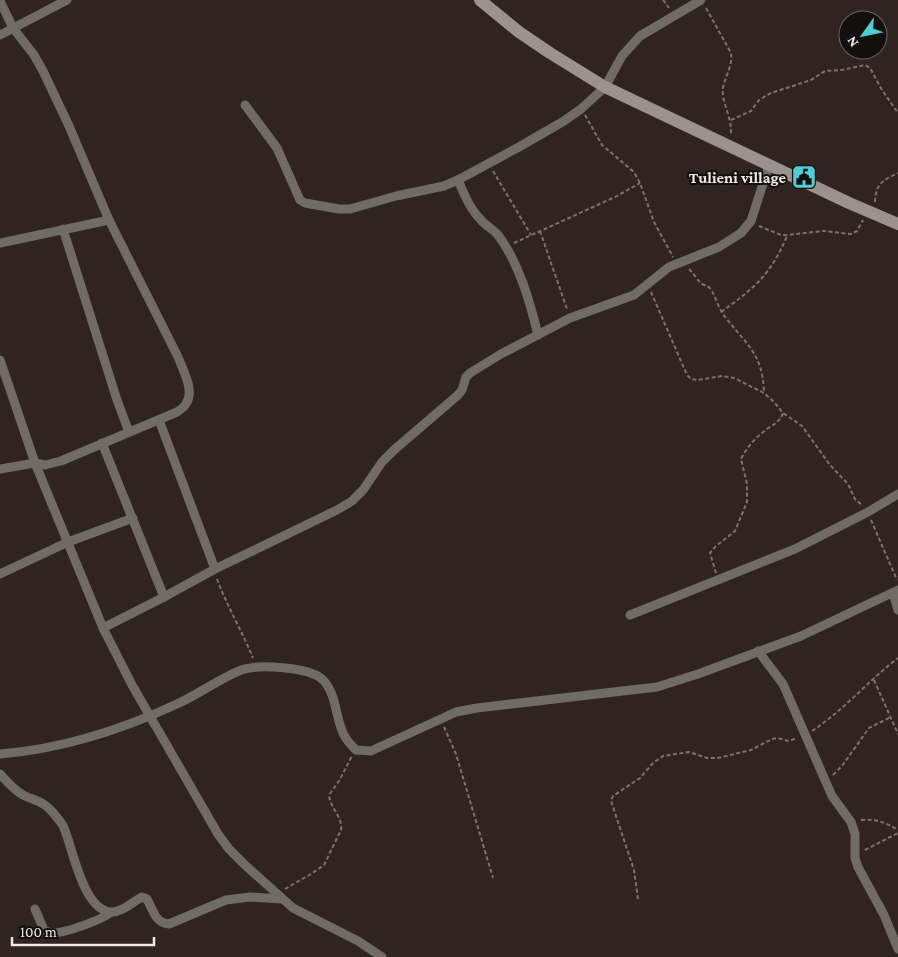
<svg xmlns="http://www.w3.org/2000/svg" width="898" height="957" viewBox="0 0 898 957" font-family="'Crimson Pro',serif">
<rect width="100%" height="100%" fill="#2f241f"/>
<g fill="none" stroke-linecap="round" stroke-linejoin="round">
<g stroke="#7c726e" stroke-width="2" stroke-dasharray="4 2.5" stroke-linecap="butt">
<polyline points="663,0 669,8"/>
<path d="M706,8L731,53C733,66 725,76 723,88C721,101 732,117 731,134"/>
<polyline points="585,115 602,145 634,172 640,183 654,222 673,257"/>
<polyline points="731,120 751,111 759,100 771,93 811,80 825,71 842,70 865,65 870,68 882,90 898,113"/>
<polyline points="493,171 531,235"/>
<path d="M875,202C876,183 882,181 898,173"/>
<polyline points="759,226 781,235 787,235 823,231 851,234 857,231 863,220"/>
<polyline points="540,231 567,309"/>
<polyline points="514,243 615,197 640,183"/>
<path d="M689,269C694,274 697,280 702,284C706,286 709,286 711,290C716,297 718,307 723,314C745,344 763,352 764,393"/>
<polyline points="651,292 687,375 691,379 698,380 722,376 734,378 764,393 774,402 783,413 802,426 830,465 848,484 855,499 863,506"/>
<path d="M721,312C755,288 771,274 787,236"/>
<polyline points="871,520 897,580"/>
<path d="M716,573L710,553L716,546L735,531L747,502V484L741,459C746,448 757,436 767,429C774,424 780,422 783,413"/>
<path d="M217,579C227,606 242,631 253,658"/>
<polyline points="874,680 898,734"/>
<polyline points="444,727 456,754 493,878"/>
<path d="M812,731C844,710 868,681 898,658"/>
<polyline points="833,775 842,766 869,728 891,717"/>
<path d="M861,820C876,819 885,822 898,830"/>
<polyline points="865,850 898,833"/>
<path d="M285,889L311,874L324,865L341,830C343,817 330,808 329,795L339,781L352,756"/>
<polyline points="638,899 634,870 612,804 611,800 613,796 640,778 653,763 663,756 689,752 707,758 718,758 751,750 772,739 777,738 789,741 797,738"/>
</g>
<g stroke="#716b68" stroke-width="9">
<path d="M0,1L13,28L34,55L43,71L69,126L109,220L178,357C183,370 195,391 186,404C184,407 180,410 177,412L61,461L45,465L35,463L0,469"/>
<polyline points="0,35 67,0"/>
<polyline points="245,105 277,148 300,200 305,203 339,209 350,209 396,196 444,186 458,180 519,147 564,121 581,109 605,87 622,56 640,36 701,0"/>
<path d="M458,180C464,194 470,209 481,220C486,226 493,229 498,235C519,263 530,302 538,335"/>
<polyline points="63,229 117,400 129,432"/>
<polyline points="0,243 109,220"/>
<polyline points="0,360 35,463 103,628 132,685 218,834 229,849 245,865 293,908 358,941 382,957"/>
<polyline points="159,420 215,569"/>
<polyline points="102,443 164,597"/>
<polyline points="0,574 68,542 133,518"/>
<polyline points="893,593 898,610"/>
<polyline points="630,615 795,549 868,512 898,494"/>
<polyline points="103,628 164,597 215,569 337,510 352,501 363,490 382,462 394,450 458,395 462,390 466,377 470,373 501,354 570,318 634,295 669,267 719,247 741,233 751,221 769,165"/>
<polyline points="758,651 783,684 832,796 851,822 855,834 855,858 858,867 884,915 898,949"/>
<path d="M0,754C62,749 121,730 177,704C199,694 219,679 241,670C257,664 309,667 322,679C337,693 335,718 344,735C347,741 351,745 356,750L371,751L456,712L477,708L657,687L698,674L801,636L898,590"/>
<path d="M0,774C7,782 14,790 23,795C38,802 44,801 55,815C58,819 62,823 64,828C73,849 83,910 111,912C122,913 132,902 142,897L147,899C153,910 155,923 169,924L226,900L250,897L282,899"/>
<path d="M35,909L44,930C47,932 48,932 51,933C63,934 102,920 111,912"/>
</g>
<polyline stroke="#9b928e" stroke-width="12" points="480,0 519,32 550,53 605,87 849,203 898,224"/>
</g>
<defs>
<symbol id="civic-square" viewBox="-11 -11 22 22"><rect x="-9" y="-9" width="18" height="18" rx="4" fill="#51ccd3" stroke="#130f0c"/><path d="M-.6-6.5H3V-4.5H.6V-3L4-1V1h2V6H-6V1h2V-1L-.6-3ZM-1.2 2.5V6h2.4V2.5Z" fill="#111"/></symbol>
</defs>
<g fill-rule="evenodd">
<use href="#civic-square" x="790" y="163" width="28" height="28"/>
</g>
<g text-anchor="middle" stroke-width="4" stroke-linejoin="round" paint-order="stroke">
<g font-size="16" font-weight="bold" fill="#efe8e4" stroke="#130f0c" text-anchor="end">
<text x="786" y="183">Tulieni village</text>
</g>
</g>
<g transform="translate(863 35) rotate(237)"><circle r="24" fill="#130f0c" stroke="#6b6662"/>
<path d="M0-4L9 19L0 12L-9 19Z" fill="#51ccd3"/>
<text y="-8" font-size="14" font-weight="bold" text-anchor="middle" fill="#efe8e4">N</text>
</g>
<path d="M12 937v8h142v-8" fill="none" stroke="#efe8e4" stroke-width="2.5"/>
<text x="20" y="937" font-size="15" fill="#efe8e4" stroke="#130f0c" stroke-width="4" paint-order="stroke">100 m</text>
</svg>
